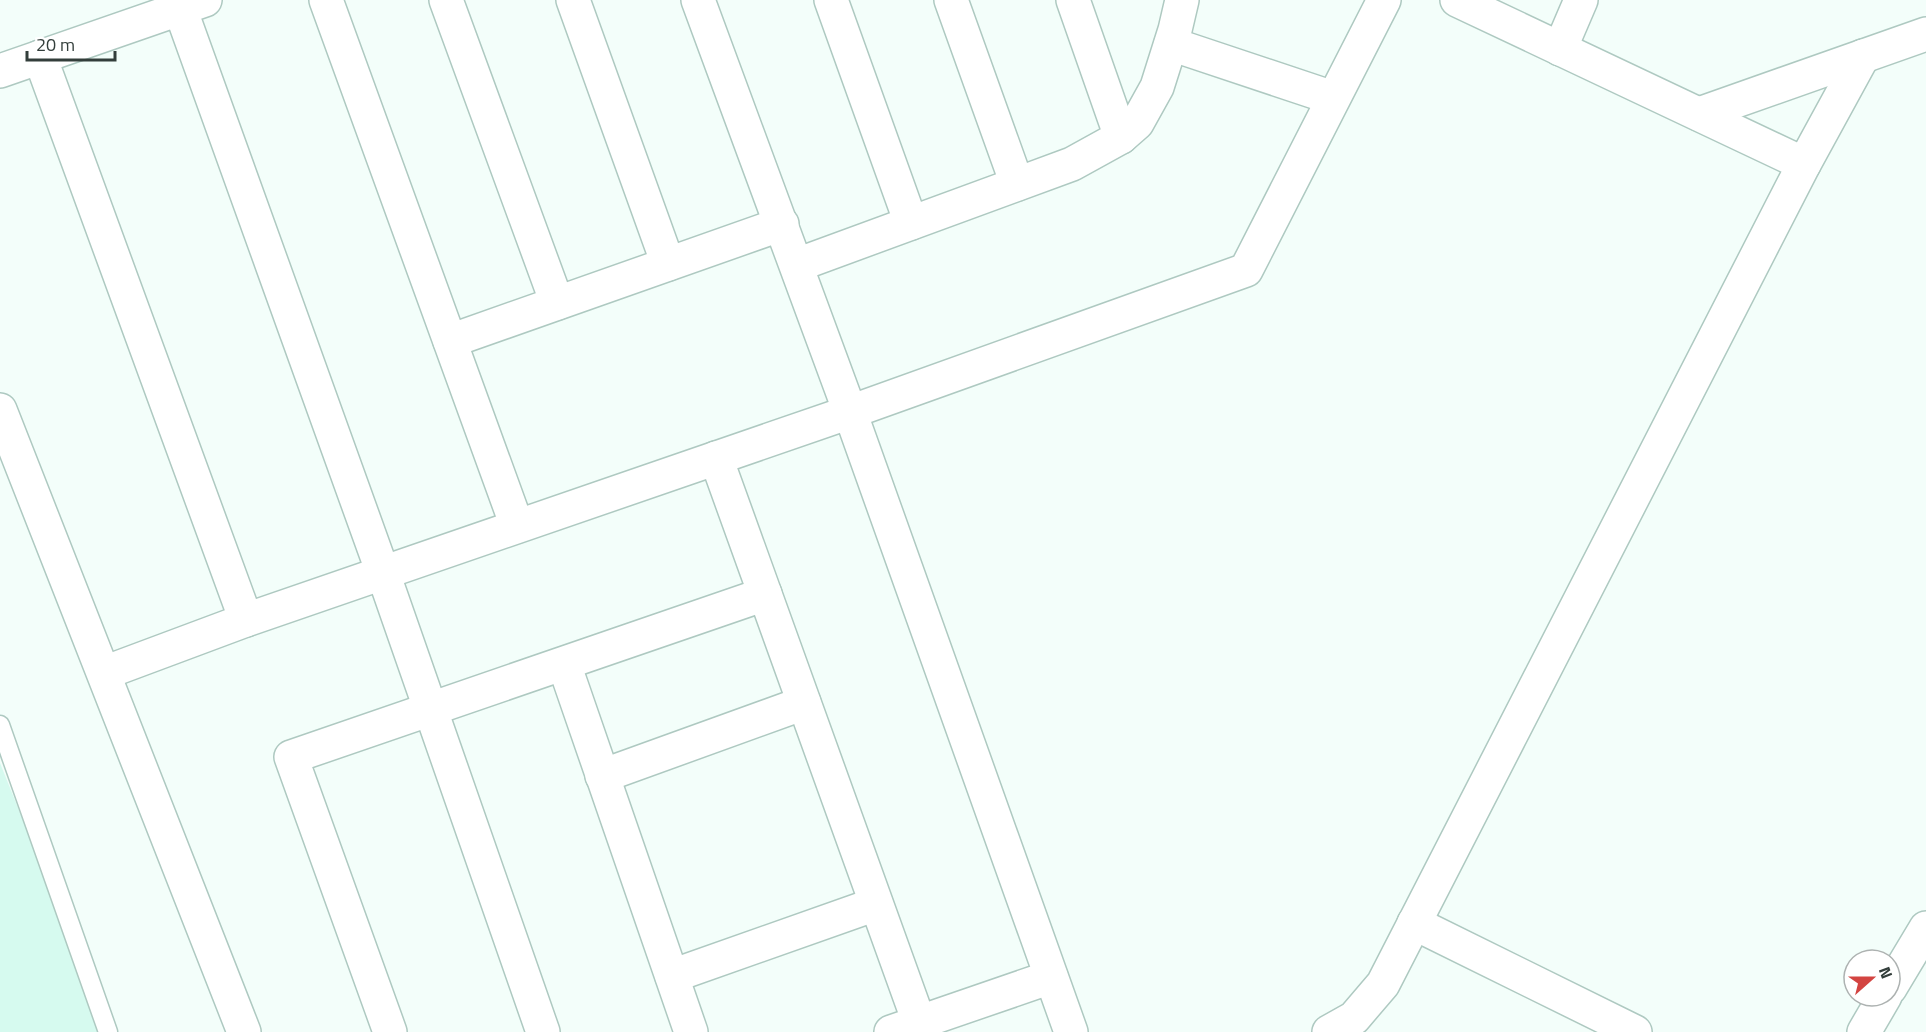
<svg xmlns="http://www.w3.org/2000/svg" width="1926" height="1032" viewBox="0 0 1926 1032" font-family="'Titillium Web',sans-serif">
<rect width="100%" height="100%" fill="#f3fefa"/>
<polygon fill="#d6faef" points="0,763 108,1032 0,1032"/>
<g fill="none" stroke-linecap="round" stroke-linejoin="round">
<defs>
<polyline id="lane" points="0,725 108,1032"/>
<g id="street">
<polyline points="177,0 383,573 543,1032"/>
<polyline points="326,0 517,526"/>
<polyline points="446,0 557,303"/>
<polyline points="573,0 668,264"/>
<polyline points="698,0 850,412 1071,1032"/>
<polyline points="831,0 911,223"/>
<polyline points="951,0 1017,184"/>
<polyline points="1073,0 1121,137"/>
<polyline points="1457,0 1804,164"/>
<polyline points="1171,44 1333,98"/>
<polyline points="1560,49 1581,0"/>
<polyline points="40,57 246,620"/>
<polyline points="0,71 205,0"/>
<polyline points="1699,114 1926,34"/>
<polyline points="797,265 1072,164 1121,137 1137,123 1157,87 1175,30 1182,0"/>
<polyline points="450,341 782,224"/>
<polyline points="716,458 919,1022"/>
<polyline points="564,664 691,1032"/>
<polyline points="104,673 246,620 850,412 1246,270 1384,0"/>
<polyline points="602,776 804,703"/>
<polyline points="1414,923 1635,1032"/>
<polyline points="672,976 876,904"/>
<polyline points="1890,988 1926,928"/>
<polyline points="390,1032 291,757 765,594"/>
<polyline points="891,1032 1051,977"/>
<polyline points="1329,1032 1354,1018 1383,984 1804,164 1863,56"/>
<polyline points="1864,1032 1885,996"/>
</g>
<polyline id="secondary" points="0,410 244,1032"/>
</defs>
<use href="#lane" stroke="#aec9c1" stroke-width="21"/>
<use href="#street" stroke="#aec9c1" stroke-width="36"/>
<use href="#secondary" stroke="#aec9c1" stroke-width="36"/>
<use href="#lane" stroke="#fff" stroke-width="18"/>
<use href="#street" stroke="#fff" stroke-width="33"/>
<use href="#secondary" stroke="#fff" stroke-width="33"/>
</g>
<g transform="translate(1872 978) rotate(69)"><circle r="28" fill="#ffffff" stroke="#adb2b1" stroke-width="1.5"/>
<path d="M0-4.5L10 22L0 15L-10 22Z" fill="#d34441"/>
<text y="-9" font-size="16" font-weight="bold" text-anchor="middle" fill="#333e3b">N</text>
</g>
<path d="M27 51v9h88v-9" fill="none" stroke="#333e3b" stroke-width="3"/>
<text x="36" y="51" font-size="18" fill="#333e3b" stroke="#ffffff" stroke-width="4.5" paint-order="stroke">20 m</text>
</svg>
